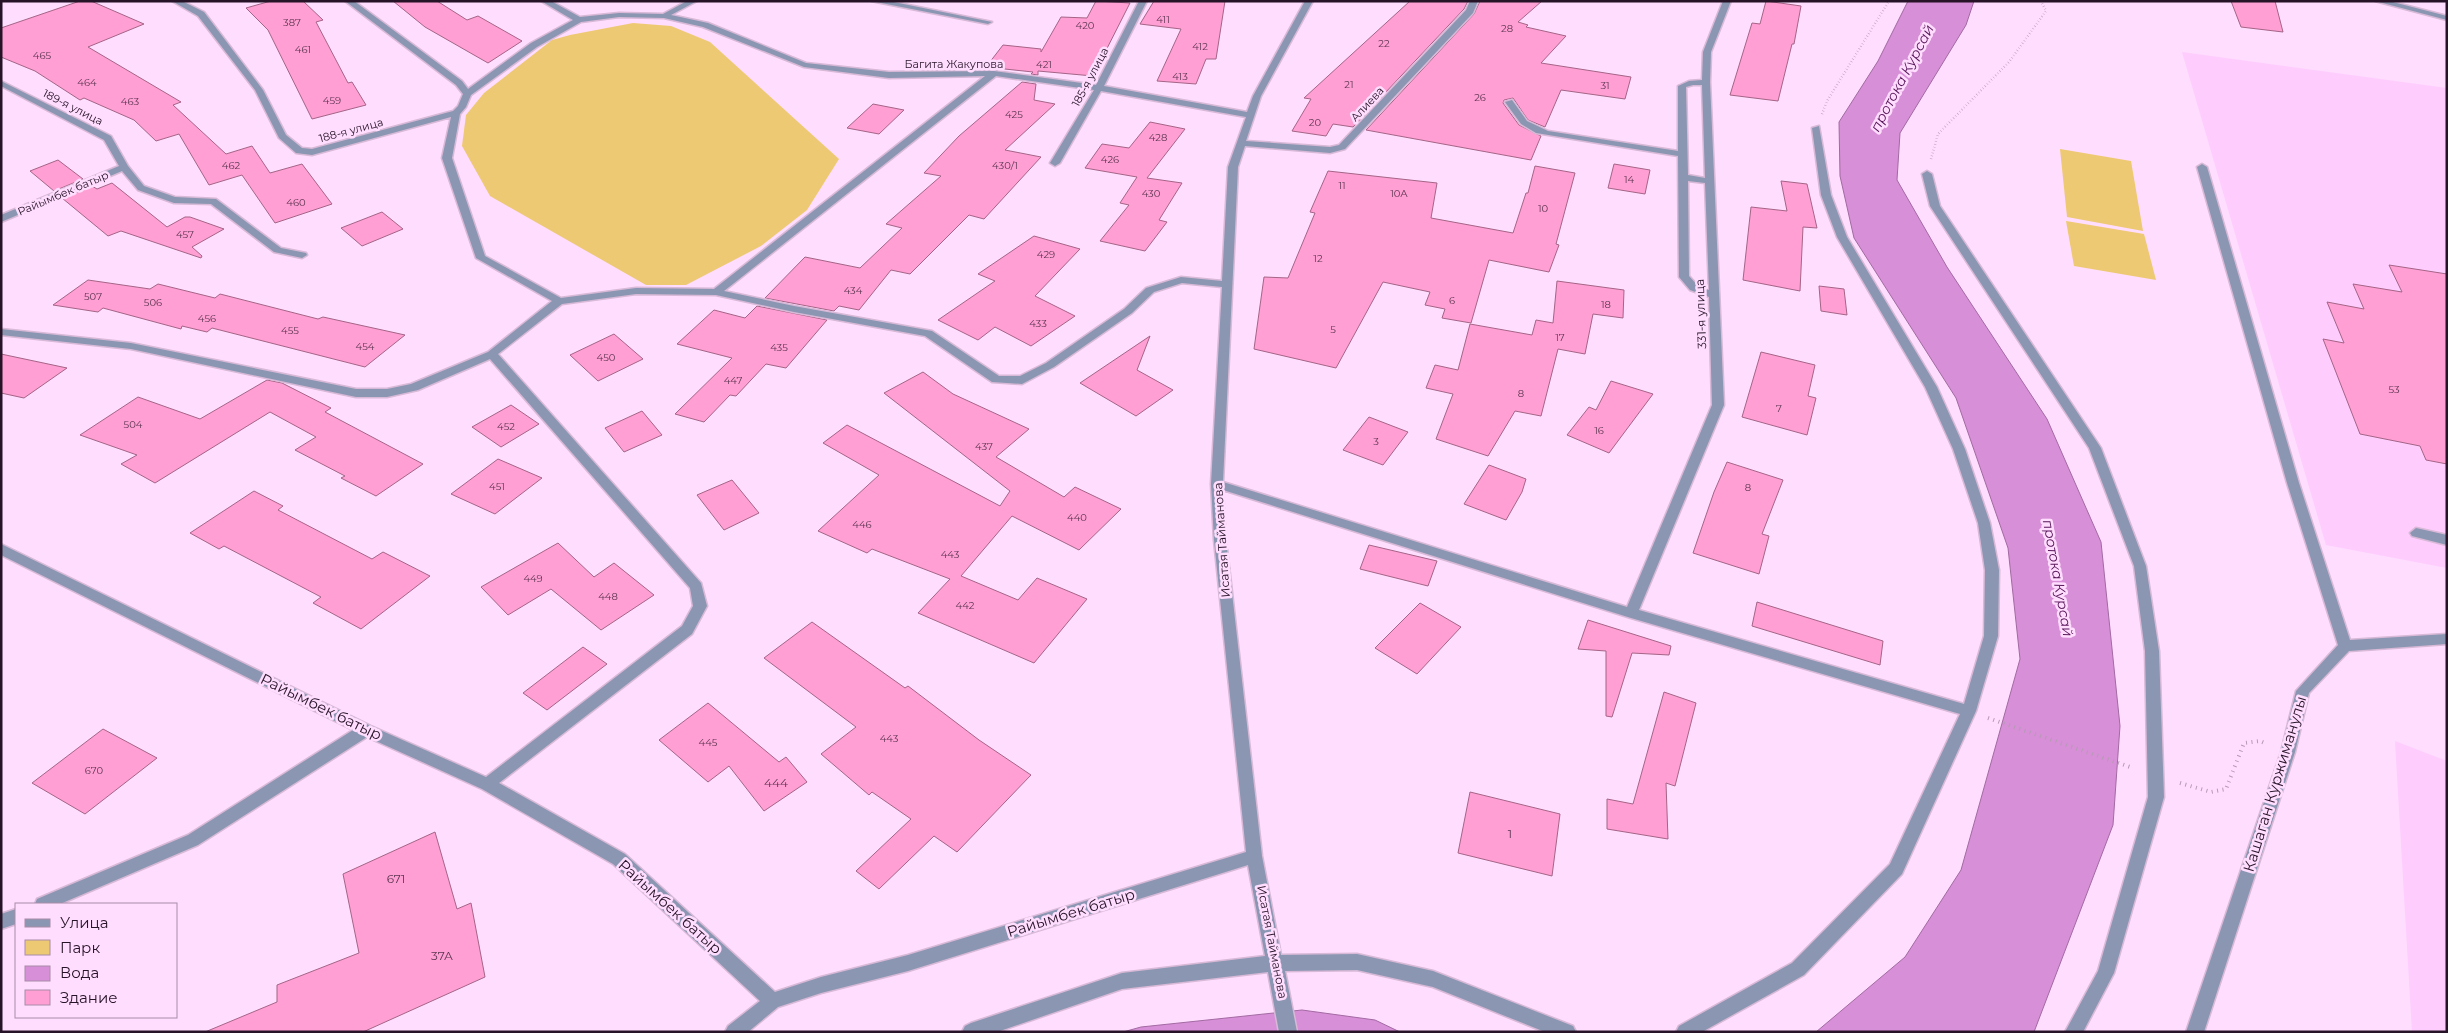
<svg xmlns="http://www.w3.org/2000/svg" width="2448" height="1033" viewBox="0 0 2448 1033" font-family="Montserrat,sans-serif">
<rect width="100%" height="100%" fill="#ffddfe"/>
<g fill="#fecdfe">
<polygon points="2182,52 2447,88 2447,568 2326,545"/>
<polygon points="2395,741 2447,761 2447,1032 2412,1032"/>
</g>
<g fill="#eec973">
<polygon points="633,23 671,26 710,42 839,159 807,210 761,246 686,285 646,285 490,196 462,146 466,115 484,93 552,40 570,35"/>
<polygon points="2060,149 2131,161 2143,231 2067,217"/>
<polygon points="2066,221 2144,234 2156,280 2074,266"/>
</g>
<g fill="#d78fd7" stroke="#a26aa2">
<polygon points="1908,1 1974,1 1966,25 1900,133 1897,180 1947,267 2047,419 2101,542 2120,726 2113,825 2034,1032 1816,1032 1905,957 1961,870 2020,659 2008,548 1956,398 1854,238 1840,176 1839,122 1878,61"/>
<polygon points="1302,1010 1375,1020 1400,1032 1123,1032 1141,1027"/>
</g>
<g fill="#ff9fd3" stroke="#a56487">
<polygon points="80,1 91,1 144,24 88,47 181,102 173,105 226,154 252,146 270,173 302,164 332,204 275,223 242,175 209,185 179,134 156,141 134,120 84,98 80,100 35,71 1,57 1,28"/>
<polygon points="271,1 303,1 323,20 316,22 348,83 352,82 366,105 312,119 268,30 246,8"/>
<polygon points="393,1 437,1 467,20 478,16 522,41 488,63 425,27"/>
<polygon points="1096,1 1130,3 1093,76 1038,71 1038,75 1031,74 1033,72 986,67 1003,45 1041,49 1041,52 1061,17 1087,18"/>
<polygon points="1154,1 1225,1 1216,59 1206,59 1196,84 1157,81 1181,29 1140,24"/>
<polygon points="1410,1 1468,1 1464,9 1353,127 1333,124 1326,136 1292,131 1311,99 1304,98"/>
<polygon points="1480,1 1542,1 1518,22 1528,25 1526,27 1566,36 1541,63 1631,77 1625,99 1561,90 1545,127 1528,120 1513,98 1504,100 1503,103 1519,125 1541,136 1531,160 1366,130 1474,14"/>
<polygon points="1766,1 1801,6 1794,44 1792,44 1778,101 1730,95 1752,23 1760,24"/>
<polygon points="2231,1 2275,1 2283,32 2241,27"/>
<polygon points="1022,82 1036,84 1034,100 1055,104 1005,150 1041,157 984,219 969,215 910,274 891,270 859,310 839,306 834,311 765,298 805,257 860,268 902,228 886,224 941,176 924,173 959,136"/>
<polygon points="873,104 904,110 879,134 847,128"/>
<polygon points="1150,122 1185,129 1147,178 1182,183 1159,220 1167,222 1145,251 1100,241 1129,205 1120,203 1137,177 1085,168 1102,144 1129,148"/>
<polygon points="58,160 83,179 54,191 30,171"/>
<polygon points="1614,164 1650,170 1645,194 1608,188"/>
<polygon points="1535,166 1575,173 1556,244 1559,245 1549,272 1489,260 1471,323 1442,318 1445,309 1425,305 1430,292 1383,282 1336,368 1254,349 1264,277 1288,278 1315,213 1310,212 1328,171 1437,183 1431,218 1513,233 1526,193 1528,193"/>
<polygon points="1781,181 1807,184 1817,228 1803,227 1800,291 1743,280 1751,207 1787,211"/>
<polygon points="112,183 167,227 185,217 190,217 224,229 192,247 202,256 201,258 121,231 108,236 62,198 92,186 97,189"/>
<polygon points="382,212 403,229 362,246 341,228"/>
<polygon points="1034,236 1080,249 1035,296 1075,316 1031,346 995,327 978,340 938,320 995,281 978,274"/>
<polygon points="2389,265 2447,274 2447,464 2426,460 2420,446 2360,434 2323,339 2344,343 2327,302 2364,309 2353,284 2402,292"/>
<polygon points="88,280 150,289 158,284 215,298 220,294 318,319 323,317 405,335 365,367 212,328 207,332 182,326 181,329 103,308 98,312 53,305"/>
<polygon points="1557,281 1624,290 1623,318 1593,314 1585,354 1558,349 1541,416 1515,411 1488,456 1436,439 1453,394 1426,388 1435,365 1458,370 1470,324 1532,335 1536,320 1553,323"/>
<polygon points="1819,286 1844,289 1847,315 1821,311"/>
<polygon points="757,306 827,320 786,368 766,364 736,396 730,395 704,422 675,414 732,358 677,344 714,310 745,318"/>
<polygon points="614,334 643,359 598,381 570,355"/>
<polygon points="1150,336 1137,370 1173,390 1136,416 1080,383"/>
<polygon points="1761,352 1815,365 1808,396 1816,398 1807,435 1742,417"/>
<polygon points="1,354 67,368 24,398 1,393"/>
<polygon points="923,372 953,394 1029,429 996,457 1064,497 1075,487 1121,509 1079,550 1012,516 961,576 1018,600 1037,578 1087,599 1034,663 918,613 950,579 872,549 867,553 818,531 879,475 823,443 847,425 1000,506 1010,491 884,393"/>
<polygon points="267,380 282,383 331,408 325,412 423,464 376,496 341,478 345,476 295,450 316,437 270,412 155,483 121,464 137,455 80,435 138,397 200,419"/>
<polygon points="1611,381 1653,394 1609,453 1567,435 1589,407 1596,410"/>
<polygon points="511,405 539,424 501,447 472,427"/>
<polygon points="642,411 662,435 624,452 605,428"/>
<polygon points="1369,417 1408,432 1383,465 1343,450"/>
<polygon points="498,459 542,478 495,514 451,494"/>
<polygon points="1727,462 1783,480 1762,534 1769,536 1759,574 1693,553 1714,492"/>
<polygon points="1489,465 1526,479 1522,492 1506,520 1464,504"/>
<polygon points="732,480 759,513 724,530 697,495"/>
<polygon points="254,491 283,506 278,510 372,559 383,552 430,576 361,629 313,603 321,597 224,546 219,549 190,533"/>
<polygon points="558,543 594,577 614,563 654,595 601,630 551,589 508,615 481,587"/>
<polygon points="1369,545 1437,561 1428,586 1360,569"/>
<polygon points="1757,602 1883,641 1880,665 1752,626"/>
<polygon points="1420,603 1461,627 1417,674 1375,648"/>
<polygon points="1588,620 1671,646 1669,655 1632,653 1612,717 1606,716 1606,651 1578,649"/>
<polygon points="812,622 905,688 908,686 979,740 1031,775 957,852 934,836 879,889 856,871 911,819 872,792 869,795 821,754 856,727 764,658"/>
<polygon points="583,647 607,664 547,710 523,693"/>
<polygon points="1664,692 1696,703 1675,786 1666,783 1668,839 1607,829 1607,799 1633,804"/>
<polygon points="708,703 779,762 786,757 807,782 764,811 729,766 708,782 659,740"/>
<polygon points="103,729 157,758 85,814 32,783"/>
<polygon points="1470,792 1560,814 1552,876 1458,853"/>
<polygon points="435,832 457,909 471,903 485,977 363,1032 205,1032 277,1002 277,985 359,953 343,874"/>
</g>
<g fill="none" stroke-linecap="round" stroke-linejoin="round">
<defs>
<g id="minor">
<path d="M172,1H182L204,12L263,90L286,135L302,148L312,149L453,111L458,106L463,94L456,85L345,1H354L462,81L468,89L531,43L573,20L541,1H551L580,17L619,13L663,14L687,1H697L671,15L708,23L806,63L889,72L994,71L1096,85L1139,1H1147L1104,86L1247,112L1253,96L1305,1H1313L1261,96L1246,141L1330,147L1339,145L1466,10L1470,1H1478L1473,13L1345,149L1330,153L1245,146L1238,167L1223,482L1627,607L1712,405L1709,297L1690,290L1679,277L1678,156L1536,133L1521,124L1505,102L1512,100L1527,121L1548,131L1678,151V86L1689,81L1702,80L1703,52L1723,1H1731L1711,52L1710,82L1724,405L1639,610L1964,704L1984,636L1985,570L1978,523L1953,449L1925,387L1837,237L1821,195L1812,128L1819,126L1831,195L1847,237L1937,387L1965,449L1990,523L1999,570L1998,636L1976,711L1902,874L1804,975L1702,1032H1676L1679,1026L1792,963L1890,864L1960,714L1631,618L1223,490L1226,540L1262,856L1281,955L1357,954L1433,971L1573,1026L1576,1032H1545L1433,987L1357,970L1285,971L1297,1032H1279L1268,972L1122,989L997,1032H962L965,1026L971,1023L1122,973L1265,956L1248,865L908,971L821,993L778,1007L748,1032H725L728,1026L760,1001L613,864L482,789L367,737L198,845L60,904H35L37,899L188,835L353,730L1,555V544L371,726L486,777L682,626L693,606L690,588L490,359L418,390L387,397H356L131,349L1,335V329L131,343L356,389H387L411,384L488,352L552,301L476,258L442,158L451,117L312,155L296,153L279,138L255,90L198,16ZM619,17L664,18L703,27L804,67L889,78L985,76L714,289L636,288L561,298L485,256L452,158L460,114L466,107L471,95L537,47L581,22ZM996,76L1094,90L1050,163L1055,166L1060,163L1101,91L1246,117L1228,167L1222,281L1181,277L1146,288L1124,309L1046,363L1020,376H999L932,331L794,306L724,291ZM1693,85H1702L1705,178L1688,175L1686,87ZM1688,181L1705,183L1709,290L1698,286L1689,276ZM1182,283L1222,287L1211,484L1214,540L1246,852L908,955L821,977L775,992L625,854L499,783L692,634L707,606L701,583L498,354L562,304L636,294L716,295L794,312L925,336L992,382L1022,384L1054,367L1132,313L1154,292Z"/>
<polygon points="871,1 889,1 992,22 988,24"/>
<polygon points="2375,1 2389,1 2447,16 2447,20"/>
<polygon points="1,81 111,136 128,166 144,186 175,197 216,199 281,248 306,253 307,255 302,258 274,252 211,204 174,203 138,190 122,171 1,222 1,215 119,166 104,140 1,86"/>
<polygon points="2202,164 2207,167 2299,483 2350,640 2447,634 2447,644 2349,651 2309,693 2295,752 2204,1032 2186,1032 2281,752 2296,691 2338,645 2287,483 2197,167"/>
<polygon points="1927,171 1932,174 1940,206 2101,448 2146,566 2159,651 2164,797 2114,973 2083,1032 2065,1032 2098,971 2148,797 2145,651 2134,566 2089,448 1930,206 1922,174"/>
<polygon points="2416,528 2447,535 2447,545 2412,536 2410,533"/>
<polygon points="16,909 16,924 1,929 1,914"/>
</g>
</defs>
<use href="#minor" stroke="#d8b9d7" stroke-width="3"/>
<g stroke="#b79ab6" stroke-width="2.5" stroke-dasharray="0.5 2.5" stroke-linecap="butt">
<polyline points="1822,114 1827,101 1889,1"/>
<polyline points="1931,159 1938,134 2009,62 2046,11 2041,1"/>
</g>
<g stroke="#b79ab6" stroke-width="4" stroke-dasharray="1 4.5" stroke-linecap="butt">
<polyline points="1988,718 2133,768"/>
<polyline points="2180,783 2211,792 2226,789 2244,743 2260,741 2267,744"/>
</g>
<use href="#minor" fill="#8b96b2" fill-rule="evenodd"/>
</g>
<g text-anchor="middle" stroke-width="5" stroke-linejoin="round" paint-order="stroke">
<g font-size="10" fill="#5d3652">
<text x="1163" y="23">411</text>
<text x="292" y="26">387</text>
<text x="1085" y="29">420</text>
<text x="1507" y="32">28</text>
<text x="1384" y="47">22</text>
<text x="1200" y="50">412</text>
<text x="303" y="53">461</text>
<text x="42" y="59">465</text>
<text x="1044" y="68">421</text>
<text x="1180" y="80">413</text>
<text x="87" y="86">464</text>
<text x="1349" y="88">21</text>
<text x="1605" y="89">31</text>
<text x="1480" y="101">26</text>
<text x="332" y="104">459</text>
<text x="130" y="105">463</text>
<text x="1014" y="118">425</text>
<text x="1315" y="126">20</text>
<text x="1158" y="141">428</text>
<text x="1110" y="163">426</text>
<text x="231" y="169">462</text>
<text x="1005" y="169">430/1</text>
<text x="1629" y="183">14</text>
<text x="1342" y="189">11</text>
<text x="1151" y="197">430</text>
<text x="1399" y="197">10А</text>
<text x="296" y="206">460</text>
<text x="1543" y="212">10</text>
<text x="185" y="238">457</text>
<text x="1046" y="258">429</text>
<text x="1318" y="262">12</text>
<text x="853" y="294">434</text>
<text x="93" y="300">507</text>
<text x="1452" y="304">6</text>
<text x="153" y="306">506</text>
<text x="1606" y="308">18</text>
<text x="207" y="322">456</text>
<text x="1038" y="327">433</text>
<text x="1333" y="333">5</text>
<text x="290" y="334">455</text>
<text x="1560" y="341">17</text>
<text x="365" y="350">454</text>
<text x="779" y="351">435</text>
<text x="606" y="361">450</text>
<text x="733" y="384">447</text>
<text x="2394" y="393">53</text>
<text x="1521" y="397">8</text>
<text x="1779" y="412">7</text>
<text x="133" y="428">504</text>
<text x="506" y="430">452</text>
<text x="1599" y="434">16</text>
<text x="1376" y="445">3</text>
<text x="984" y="450">437</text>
<text x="497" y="490">451</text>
<text x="1748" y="491">8</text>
<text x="1077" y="521">440</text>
<text x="862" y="528">446</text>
<text x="950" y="558">443</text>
<text x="533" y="582">449</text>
<text x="608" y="600">448</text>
<text x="965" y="609">442</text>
<text x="889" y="742">443</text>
<text x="708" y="746">445</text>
<text x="94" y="774">670</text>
</g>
<g font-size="11" fill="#271327" stroke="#ffddfe">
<text x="954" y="68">Багита Жакупова</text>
<text transform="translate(1090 77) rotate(-62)" y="4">185-я улица</text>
<text transform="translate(1367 104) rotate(-47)" y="4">Алиева</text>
<text transform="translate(73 107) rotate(27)" y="4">189-я улица</text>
<text transform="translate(351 130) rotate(-15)" y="4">188-я улица</text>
<text transform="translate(63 193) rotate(-23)" y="4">Райымбек батыр</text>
</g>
<g font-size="12" fill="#271327" stroke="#ffddfe">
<text transform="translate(1701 314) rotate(-92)" y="4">331-я улица</text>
<text transform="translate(1222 540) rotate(-94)" y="4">Исатая Тайманова</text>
<text transform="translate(1272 942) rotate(79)" y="4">Исатая Тайманова</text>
</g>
<g font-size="12" fill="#5d3652">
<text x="776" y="787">444</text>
<text x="1510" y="838">1</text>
<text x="396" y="883">671</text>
<text x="442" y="960">37А</text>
</g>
<g font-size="14" font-style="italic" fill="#541256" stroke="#ffddfe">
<text transform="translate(1902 78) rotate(-62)" y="5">протока Курсай</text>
<text transform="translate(2058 578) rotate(80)" y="5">протока Курсай</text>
</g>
<g font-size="15" fill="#271327" stroke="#ffddfe">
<text transform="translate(321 707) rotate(26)" y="5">Райымбек батыр</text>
<text transform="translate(2275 784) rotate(-73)" y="5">Кашаган Куржиманулы</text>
<text transform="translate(670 907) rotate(42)" y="5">Райымбек батыр</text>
<text transform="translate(1071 913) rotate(-17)" y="5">Райымбек батыр</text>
</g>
</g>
<rect width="2448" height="1033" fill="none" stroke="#271327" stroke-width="5"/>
<rect x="15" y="903" width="162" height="115" fill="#ffddfe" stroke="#a98ca8"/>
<rect x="25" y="919" width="25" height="8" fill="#8b96b2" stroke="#a98ca8"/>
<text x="60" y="928" font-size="15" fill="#271327">Улица</text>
<rect x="25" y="940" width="25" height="15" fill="#eec973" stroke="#a98ca8"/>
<text x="60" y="953" font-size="15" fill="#271327">Парк</text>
<rect x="25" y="966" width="25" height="15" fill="#d78fd7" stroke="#a98ca8"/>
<text x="60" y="978" font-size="15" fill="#271327">Вода</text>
<rect x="25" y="990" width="25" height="15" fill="#ff9fd3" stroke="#a98ca8"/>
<text x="60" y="1003" font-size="15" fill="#271327">Здание</text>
</svg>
